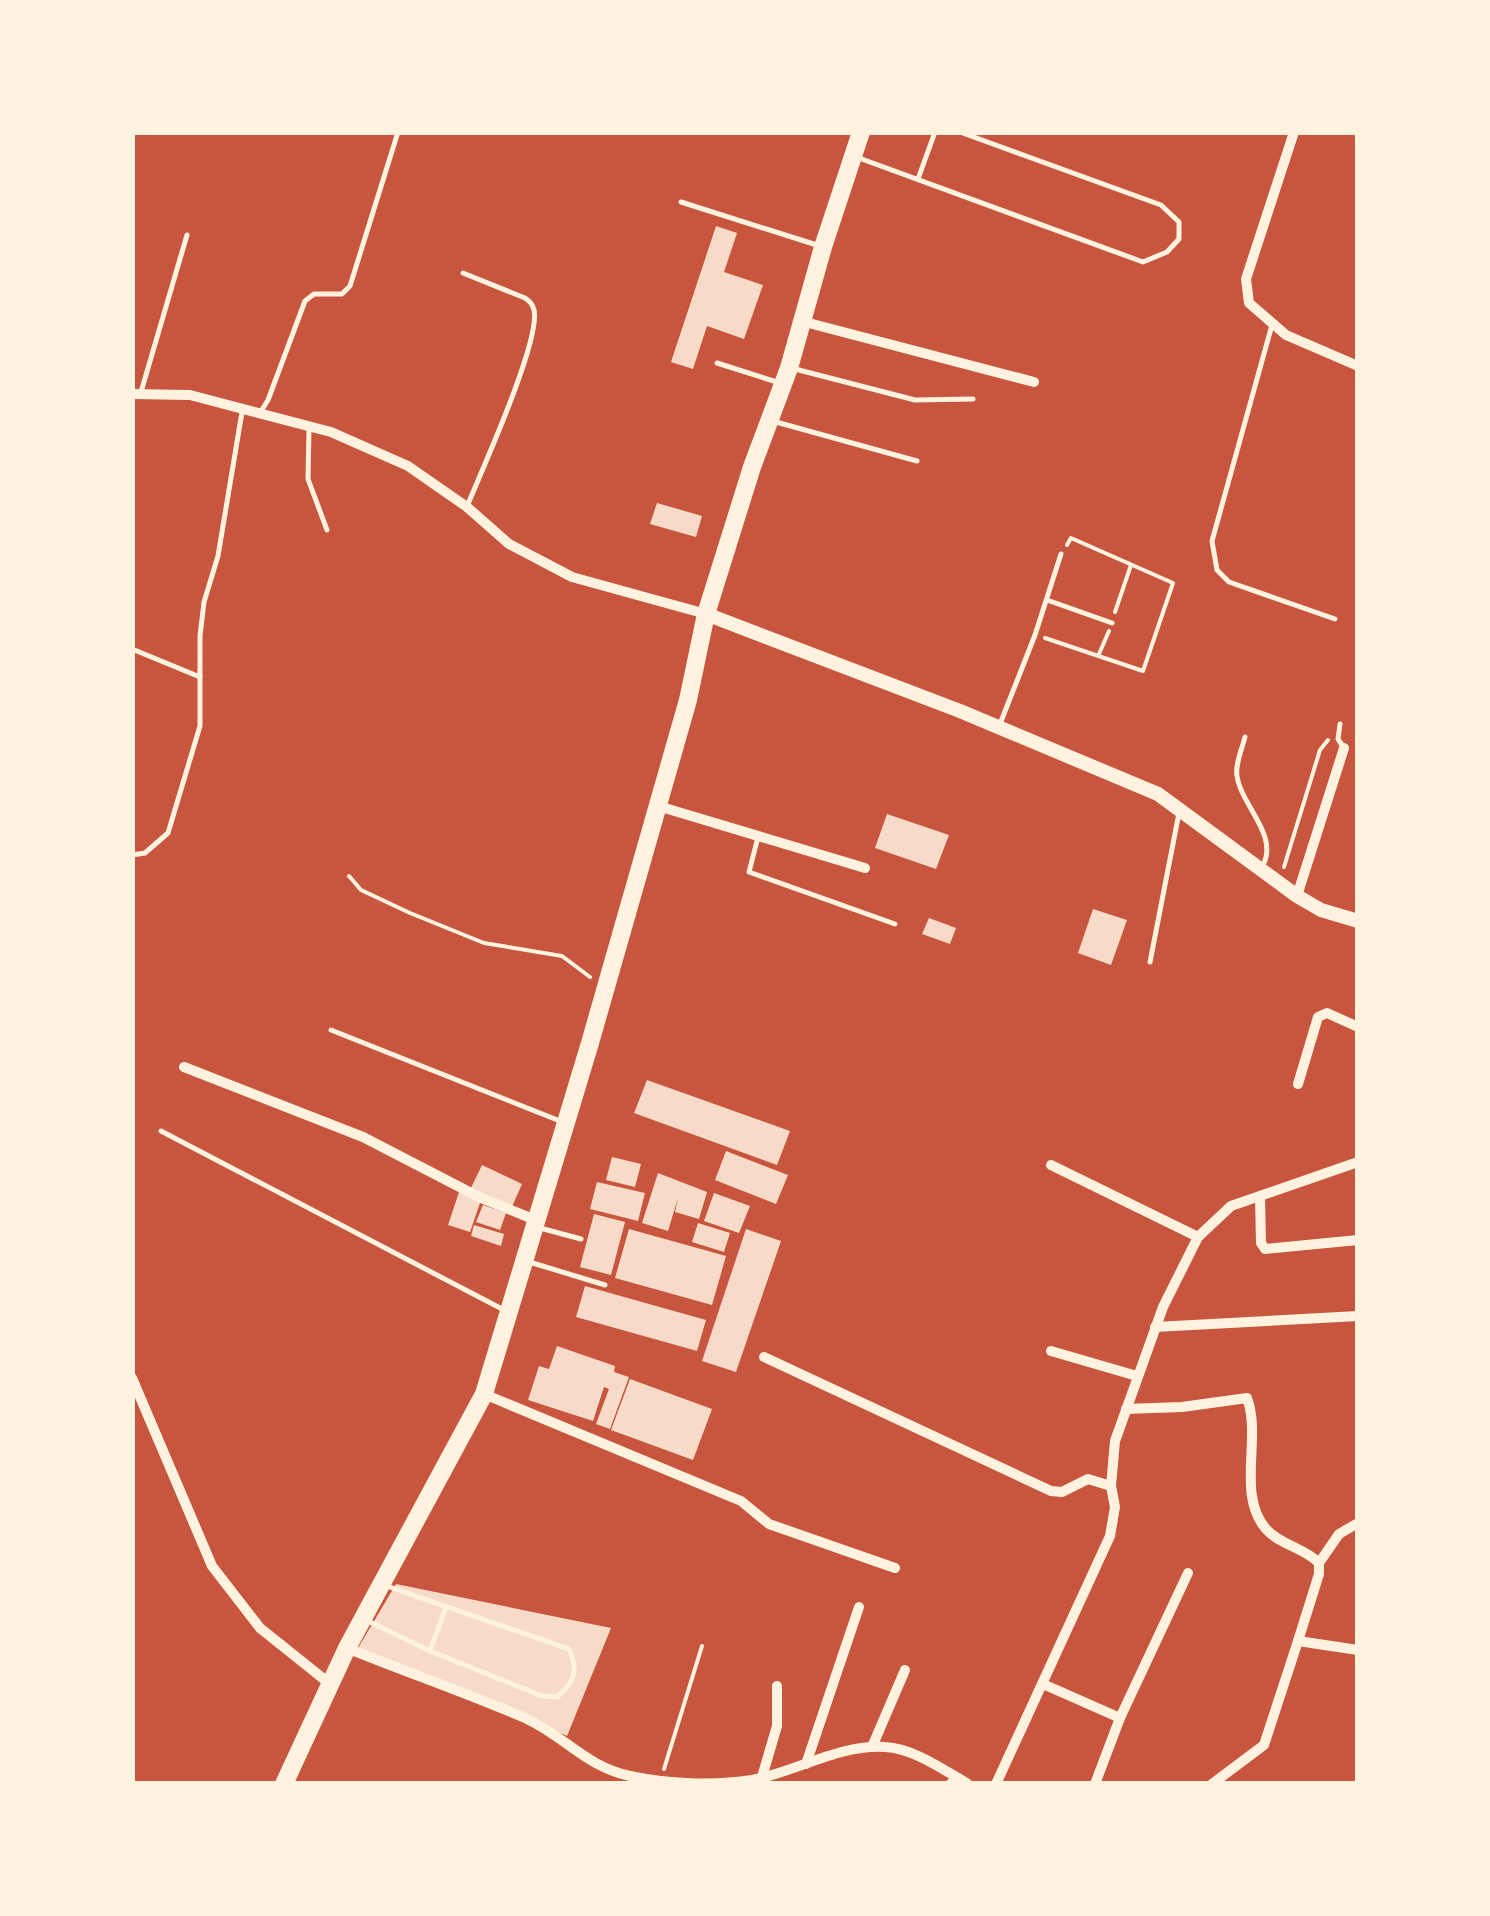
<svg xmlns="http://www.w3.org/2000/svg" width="1490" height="1916" viewBox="0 0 1490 1916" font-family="Arial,sans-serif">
<rect width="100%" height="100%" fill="#c8553d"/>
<g fill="#f7dbc8">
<polygon points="716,226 737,233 724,272 763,285 744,339 707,326 693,369 671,362"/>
<polygon points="657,503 702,516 696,537 650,524"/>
<polygon points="887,814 949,835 936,869 875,848"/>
<polygon points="1093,909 1127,920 1111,965 1078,953"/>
<polygon points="929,918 956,928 950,944 922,934"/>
<polygon points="647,1080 790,1131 777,1165 634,1113"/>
<polygon points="726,1151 788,1175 776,1204 715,1180"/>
<polygon points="612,1157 641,1164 635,1187 606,1180"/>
<polygon points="482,1165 522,1184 511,1209 470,1190"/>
<polygon points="658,1173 707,1192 699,1219 675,1212 678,1198 668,1231 642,1223"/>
<polygon points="597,1182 645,1193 638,1221 590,1209"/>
<polygon points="459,1192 481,1200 470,1232 448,1225"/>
<polygon points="714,1193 750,1206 739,1233 704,1221"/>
<polygon points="483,1205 506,1213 500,1230 476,1222"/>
<polygon points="594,1214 625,1222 611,1275 580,1267"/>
<polygon points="698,1223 730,1233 724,1252 692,1242"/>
<polygon points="474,1225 504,1234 501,1246 471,1236"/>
<polygon points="629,1229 726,1256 712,1305 615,1278"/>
<polygon points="746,1229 781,1241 736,1372 702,1361"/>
<polygon points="585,1286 706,1320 697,1351 576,1317"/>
<polygon points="557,1346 615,1366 614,1372 629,1377 610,1429 596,1424 609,1389 604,1387 593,1421 528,1400 539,1366 549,1369"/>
<polygon points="630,1379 712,1409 693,1460 611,1430"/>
<polygon points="396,1584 611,1628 567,1736 358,1648"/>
</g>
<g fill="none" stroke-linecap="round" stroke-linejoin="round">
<g stroke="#fff3e0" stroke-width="4">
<polyline points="1115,612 1131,565"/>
<polyline points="1045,638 1143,671 1173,583 1071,538 1067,545"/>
<polyline points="1099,654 1109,631"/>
<polyline points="1284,867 1320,750 1328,740"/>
<polyline points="349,876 361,890 410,913 484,943 562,956 590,977"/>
<polyline points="664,1769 702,1646"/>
</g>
<g stroke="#fff3e0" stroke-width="5">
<polyline points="859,158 1143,262 1167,252 1179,239 1179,222 1161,205 960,132"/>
<polyline points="918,179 935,132"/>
<polyline points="681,202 820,246"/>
<path d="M463,273L525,298C530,302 532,303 534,310C541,340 482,470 468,504"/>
<polyline points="1272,325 1212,541 1217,570 1229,582 1335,619"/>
<polyline points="717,363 780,383"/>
<polyline points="795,369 915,400 973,399"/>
<polyline points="141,392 187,235"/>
<polyline points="260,413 268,400 305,301 314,294 342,294 350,286 398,132"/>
<polyline points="776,422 917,461"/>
<polyline points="309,429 308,479 327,530"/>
<polyline points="1047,600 1112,623"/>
<polyline points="132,649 200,677"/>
<polyline points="1000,724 1035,635 1061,554"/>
<polyline points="1340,724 1338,739 1344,748"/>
<path d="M1245,737C1242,749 1235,764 1237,776C1241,805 1279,835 1263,865"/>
<polyline points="758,837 749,872 895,924"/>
<polyline points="132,855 145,853 168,833 200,726 200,636 204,602 218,556 242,412"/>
<polyline points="1150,962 1179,813"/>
<polyline points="331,1030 560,1121"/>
<polyline points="161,1131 504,1310"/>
<polyline points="540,1228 581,1239"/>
<polyline points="526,1261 605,1285"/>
<path d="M366,1620L430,1651L542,1696L557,1697C574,1683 579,1670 569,1649L384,1585"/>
<polyline points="430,1651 446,1607"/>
<polyline points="947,1784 955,1776"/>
</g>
<g stroke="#fff3e0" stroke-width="10">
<polyline points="1294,132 1246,279 1249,303 1286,335 1358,366"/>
<polyline points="801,321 1034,382"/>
<polyline points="132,394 190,395 331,432 408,466 467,507 509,544 572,577 706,614"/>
<polyline points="658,806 865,868"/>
<polyline points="1297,896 1344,748"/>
<polyline points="184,1067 363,1137 479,1197 538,1221"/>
<polyline points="1298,1084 1318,1017 1327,1013 1358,1027"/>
<polyline points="1051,1165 1198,1237"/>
<polyline points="1260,1196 1261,1243 1265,1249 1358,1240"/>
<polyline points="1155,1327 1358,1316"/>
<polyline points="1051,1351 1137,1376"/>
<polyline points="764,1357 1051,1491 1062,1492 1088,1479 1111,1486"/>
<polyline points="132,1378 212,1566 260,1628 330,1684"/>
<polyline points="484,1394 741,1501 769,1524 895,1568"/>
<path d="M1126,1409L1182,1407L1247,1398C1262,1438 1236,1494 1266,1529C1280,1545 1305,1548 1319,1563V1574L1298,1641"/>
<polyline points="1319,1563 1339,1534 1358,1523"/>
<path d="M347,1648C406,1672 467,1693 525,1718C566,1737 585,1766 630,1776C667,1784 714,1786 752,1780C796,1772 839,1744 885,1747C913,1748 944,1770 968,1784"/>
<polyline points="1043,1684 1120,1718"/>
<polyline points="872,1747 905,1670"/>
<polyline points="806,1764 859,1607"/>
<polyline points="762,1777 777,1726 777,1686"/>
<polyline points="996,1784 1110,1536 1115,1507 1111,1486 1115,1441 1163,1307 1198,1237 1231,1206 1358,1162"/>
<polyline points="1095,1784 1120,1718 1188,1573"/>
<polyline points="1212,1784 1264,1745 1298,1641 1358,1650"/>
</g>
<polyline stroke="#fff3e0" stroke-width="14" points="706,614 960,711 1158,794 1297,896 1321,910 1358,921"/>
<polyline stroke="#fff3e0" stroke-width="18" points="284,1784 347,1648 484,1394 590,1043 688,700 706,614 752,467 789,368 823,247 861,132"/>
</g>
<rect width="1490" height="1916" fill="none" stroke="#fff3e0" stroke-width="270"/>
</svg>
